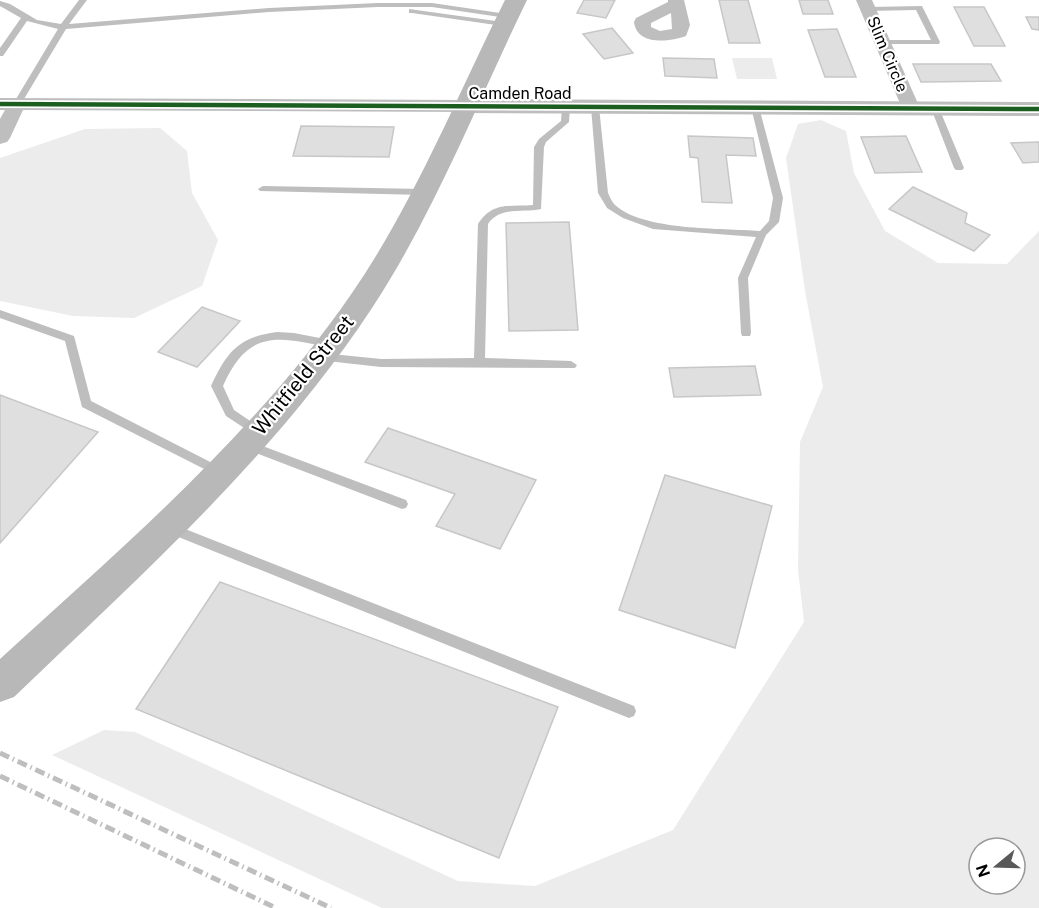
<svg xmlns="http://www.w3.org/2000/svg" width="1039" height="908" viewBox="0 0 1039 908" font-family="'Public Sans',sans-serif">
<rect width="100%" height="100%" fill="#fff"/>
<g fill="#ececec" fill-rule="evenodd">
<polygon points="732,58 772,58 777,79 737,79"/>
<path d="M821,120L846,131L854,173L885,231L938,263L1007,264L1039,231V908H382L52,755L104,730L135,732L458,881L535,886L673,830L804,622L798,570L800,442L823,387L805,291L786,158L798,124ZM979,848H1015V884H979Z"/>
<polygon points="160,128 187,151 192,193 218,240 202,286 134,318 73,316 0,301 0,158 85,129"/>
</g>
<g fill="#dfdfdf" stroke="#c7c7c7" stroke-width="1.5">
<polygon points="584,0 615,0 606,18 577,13"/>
<polygon points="719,0 748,0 760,43 729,43"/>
<polygon points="799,0 828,0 833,14 803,14"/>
<polygon points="954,7 984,7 1005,46 974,46"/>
<polygon points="1026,17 1039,17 1039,30 1032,29"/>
<polygon points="612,28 633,53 604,59 583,34"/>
<polygon points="837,29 856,77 825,77 808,30"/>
<polygon points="663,58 714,59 717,78 665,76"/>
<polygon points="913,64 991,64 1001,81 921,82"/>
<polygon points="301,126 394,127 389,157 293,156"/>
<polygon points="688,136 753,138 756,156 726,155 732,203 702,202 698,158 690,157"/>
<polygon points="906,136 922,172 875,173 861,137"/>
<polygon points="1039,142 1039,162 1023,163 1011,143"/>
<polygon points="913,187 967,213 965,223 990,235 974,251 889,209"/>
<polygon points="569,222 578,330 509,331 506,223"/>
<polygon points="202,307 240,321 197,367 158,352"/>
<polygon points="755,366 761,395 674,397 669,368"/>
<polygon points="0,395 98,432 0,543"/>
<polygon points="388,428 536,480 500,549 436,526 455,494 365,462"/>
<polygon points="665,475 772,506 735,648 619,610"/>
<polygon points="220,582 558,707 499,858 136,709"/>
</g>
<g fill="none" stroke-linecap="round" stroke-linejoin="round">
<g fill="#bebebe" fill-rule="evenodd">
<polygon points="79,0 87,0 69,24 269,8 378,3 432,3 507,14 511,16 507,18 432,7 378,7 269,12 66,29 21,104 14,106 13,104 58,29 27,21 3,56 0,56 0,48 21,18 0,6 0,1 10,4 37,20 61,24"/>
<polygon points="922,6 940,42 939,44 879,44 879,40 931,40 916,10 868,11 864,9 868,7"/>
<polygon points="409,9 503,22 507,24 503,26 412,13 409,13"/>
<path d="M566,104L570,107L569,122L546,142L544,147L541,209C523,213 500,206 488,224L485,358L571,361L577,365L575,368L381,367L318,360L316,357L322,353L381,359L474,358L478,224C493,201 509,207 533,205L534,147L539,139L561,121L562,107Z"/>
<path d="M595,104L599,107L608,193C610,197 612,202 615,205C643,231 722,228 760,231L769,221L773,198L751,107L755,104L759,107L783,198L779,222L766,235L748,278L751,333L750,336H742L741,333L738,278L756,237L653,229L623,218L607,208L598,193L591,107Z"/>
<polygon points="935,105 939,108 964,168 962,170 956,170 954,168 931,108"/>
<polygon points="263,186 423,189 428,192 423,195 260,191 258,189"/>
<polygon points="0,310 74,336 91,401 224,469 226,472 224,475 216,475 82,407 65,341 0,318"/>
<path d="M277,332L294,333L335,341L336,344L331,348C278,336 248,329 223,386L234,410L262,429L264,432L262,435L258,437L226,416L211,386C227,352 238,337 277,332Z"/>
<polygon points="247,440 406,500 408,504 406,508 402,509 243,448 241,445 243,442"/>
<polygon points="170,523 634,706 636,711 634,716 629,718 166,532 164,528 166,524"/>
</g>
<g fill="#bebebe" fill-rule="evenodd">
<path d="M668,0H684L690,25L686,36C669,42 637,46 634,22L636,18L668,2ZM671,13L672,29L660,31L651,27V23Z"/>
<polygon points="856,0 872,0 920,108 918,112 904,112 902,108"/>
<polygon points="0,98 465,100 472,102 474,106 472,110 465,112 23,110 10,138 7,142 0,144 0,119 5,110 0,110"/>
</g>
<polygon fill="#bebebe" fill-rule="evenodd" points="465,99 1039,102 1039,116 465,113 457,111 454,106 457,101"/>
<path fill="#b8b8b8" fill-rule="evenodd" d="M505,0H527C477,103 435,212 372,308C275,456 141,575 14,697L0,702V659C125,545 255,434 352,293C414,203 456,98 505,0Z"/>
<g stroke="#bebebe" stroke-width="5" stroke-dasharray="10 4 1.5 4" stroke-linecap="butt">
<polyline points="0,753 331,908"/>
<polyline points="0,776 276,908"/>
</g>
<defs>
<polyline id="cycleway" points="0,104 1039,109"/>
</defs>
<use href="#cycleway" stroke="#fff" stroke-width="8"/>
<use href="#cycleway" stroke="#1b5e20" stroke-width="4.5"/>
</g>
<g text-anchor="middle" stroke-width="4.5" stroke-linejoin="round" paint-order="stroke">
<g font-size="16" fill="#000" stroke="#fff">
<text transform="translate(888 54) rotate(67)" y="6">Slim Circle</text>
<text x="520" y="99">Camden Road</text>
</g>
<g font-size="20" fill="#000" stroke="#fff">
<text transform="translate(303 375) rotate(-51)" y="7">Whitfield Street</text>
</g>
</g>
<g transform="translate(997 866) rotate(251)"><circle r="28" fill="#ffffff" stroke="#999999" stroke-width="1.5"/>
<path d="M0-4.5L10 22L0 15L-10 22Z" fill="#595959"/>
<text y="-9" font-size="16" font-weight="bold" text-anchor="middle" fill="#000000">N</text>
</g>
</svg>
